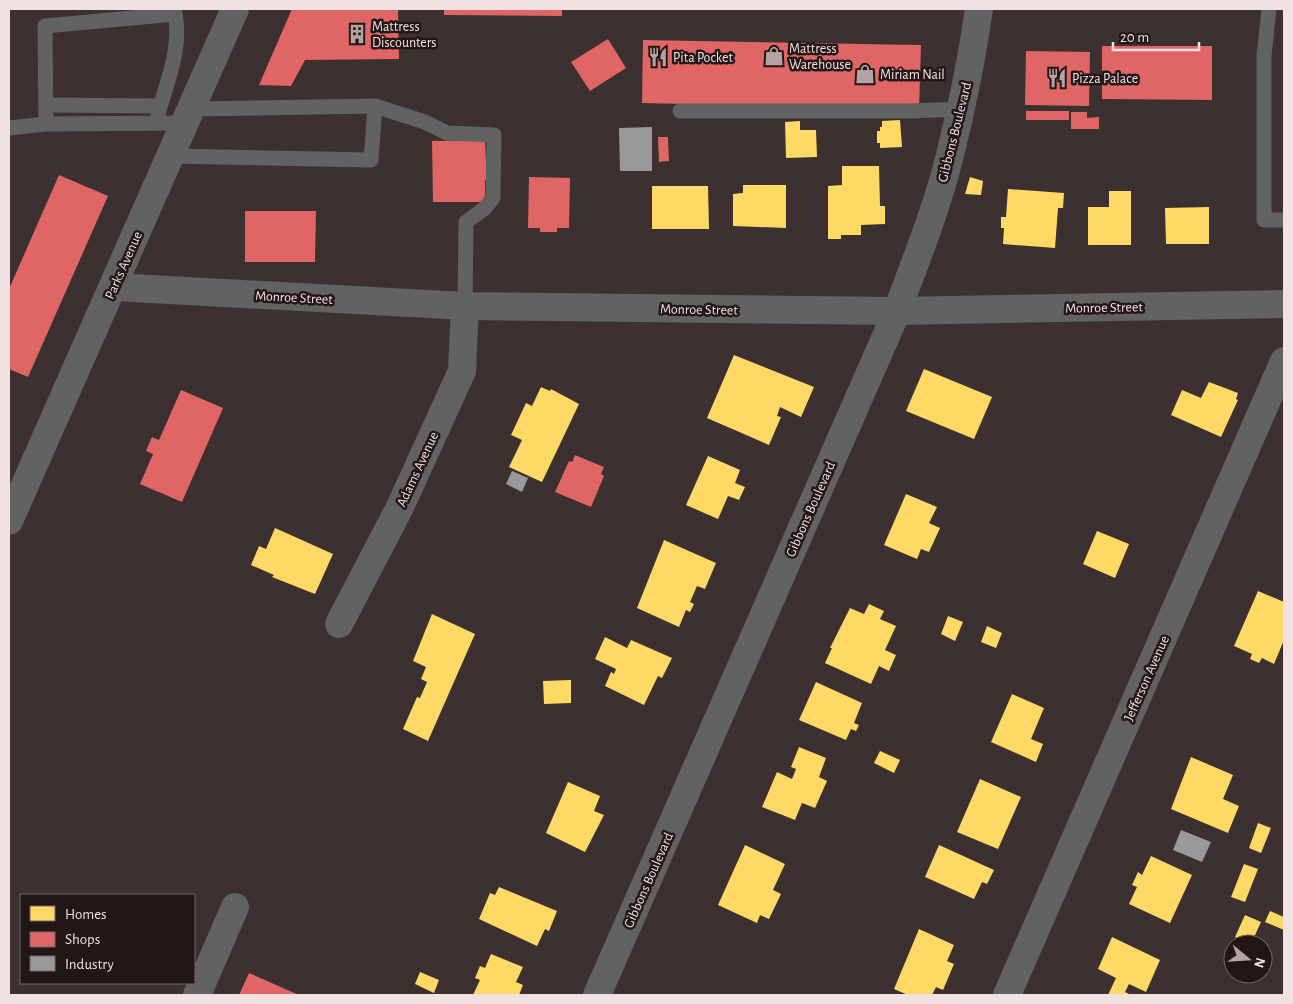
<svg xmlns="http://www.w3.org/2000/svg" width="1293" height="1004" viewBox="0 0 1293 1004" font-family="'Alegreya Sans',sans-serif">
<rect width="100%" height="100%" fill="#3d3030"/>
<g fill="#ffd966">
<polygon points="900,120 902,147 880,148 880,143 877,143 877,131 880,131 880,127 882,127 882,121"/>
<polygon points="800,121 800,130 816,130 817,157 786,158 785,122"/>
<polygon points="842,166 879,166 880,206 885,206 885,224 861,225 861,235 841,235 841,239 828,239 828,186 842,185"/>
<polygon points="970,177 983,181 981,195 965,194"/>
<polygon points="743,185 786,185 786,228 733,226 733,194 743,193"/>
<polygon points="652,186 708,186 709,229 652,229"/>
<polygon points="1008,189 1064,193 1063,208 1058,208 1055,248 1003,244 1004,228 1001,228 1001,217 1006,217"/>
<polygon points="1109,191 1131,191 1131,245 1088,245 1088,207 1109,207"/>
<polygon points="1209,207 1209,244 1166,244 1165,208"/>
<polygon points="734,355 814,387 801,417 780,407 777,416 781,417 769,445 707,418"/>
<polygon points="924,369 992,397 974,439 906,411"/>
<polygon points="1209,382 1238,393 1236,399 1238,400 1221,437 1171,415 1182,390 1201,398"/>
<polygon points="541,387 550,391 551,389 579,404 542,482 509,467 522,440 511,435 526,403 532,406"/>
<polygon points="708,456 740,470 735,483 745,487 739,500 728,496 718,519 686,505"/>
<polygon points="906,494 937,507 929,523 940,528 929,552 921,549 917,559 884,545"/>
<polygon points="275,528 333,554 315,594 272,577 274,575 251,565 259,546 266,549"/>
<polygon points="1097,531 1129,544 1115,578 1083,564"/>
<polygon points="664,540 716,563 705,589 697,586 690,602 694,604 690,612 686,610 679,627 637,608"/>
<polygon points="1258,591 1284,602 1284,640 1274,664 1262,658 1259,663 1250,659 1252,654 1234,646"/>
<polygon points="869,604 884,611 880,619 896,626 885,650 896,655 889,671 879,666 871,684 825,663 832,648 830,648 850,608 864,614"/>
<polygon points="432,614 475,634 428,741 403,729 417,697 420,698 427,682 421,679 426,667 413,661"/>
<polygon points="948,616 963,622 955,641 941,634"/>
<polygon points="987,626 1002,633 996,648 981,642"/>
<polygon points="605,637 627,648 631,640 672,658 662,678 658,676 644,705 605,686 611,672 614,674 616,669 595,659"/>
<polygon points="571,680 571,703 544,704 543,681"/>
<polygon points="816,682 862,703 854,723 859,725 856,731 851,729 846,740 799,720"/>
<polygon points="1012,694 1044,708 1031,739 1043,744 1036,762 991,742"/>
<polygon points="799,747 826,758 819,777 827,781 815,808 802,803 795,820 762,807 777,772 792,779 796,769 791,767"/>
<polygon points="880,751 900,760 894,773 874,763"/>
<polygon points="1191,757 1233,775 1223,799 1239,806 1228,833 1171,809"/>
<polygon points="980,779 1021,797 998,849 957,832"/>
<polygon points="568,782 600,796 594,811 604,815 585,852 546,833"/>
<polygon points="1258,823 1271,828 1261,853 1249,848"/>
<polygon points="745,845 785,864 773,890 781,894 769,919 760,915 757,923 718,905"/>
<polygon points="939,845 994,870 987,884 982,882 974,899 925,877"/>
<polygon points="1151,856 1192,875 1170,923 1129,904 1137,887 1132,885 1138,872 1142,875"/>
<polygon points="1244,864 1258,869 1245,902 1231,897"/>
<polygon points="499,887 557,911 549,931 545,929 537,946 479,919 490,893 495,895"/>
<polygon points="1270,911 1284,917 1284,930 1265,922"/>
<polygon points="1245,915 1261,922 1251,944 1246,944 1247,942 1235,937"/>
<polygon points="919,929 954,945 947,961 954,964 943,990 936,987 932,995 908,995 894,989"/>
<polygon points="1112,937 1160,960 1146,992 1129,984 1125,992 1131,995 1108,995 1116,978 1098,969"/>
<polygon points="1263,949 1270,952 1263,969"/>
<polygon points="491,954 523,967 516,982 523,985 519,995 473,995 480,980 475,978 480,966 485,968"/>
<polygon points="420,972 439,980 434,993 415,984"/>
<polygon points="1241,974 1261,974 1258,981"/>
</g>
<g fill="#e06666">
<polygon points="292,9 398,9 399,59 305,60 291,86 259,85"/>
<polygon points="444,9 562,9 562,16 444,15"/>
<polygon points="608,39 626,68 590,91 571,62"/>
<polygon points="643,40 921,45 919,109 642,103"/>
<polygon points="1102,46 1212,46 1212,100 1102,99"/>
<polygon points="1026,51 1090,52 1089,106 1025,105"/>
<rect x="1026" y="111" width="43" height="9"/>
<polygon points="1071,112 1087,112 1087,118 1099,117 1099,129 1071,129"/>
<polygon points="658,137 668,137 669,161 659,162"/>
<polygon points="485,140 486,163 493,163 493,180 485,180 485,202 433,202 432,141"/>
<polygon points="59,175 108,196 28,377 9,369 9,289"/>
<polygon points="529,177 570,178 569,228 557,228 557,232 540,232 540,228 528,228"/>
<polygon points="245,211 316,211 315,262 245,262"/>
<polygon points="181,390 223,408 182,502 140,484 153,454 146,451 152,437 159,440"/>
<polygon points="575,455 604,467 601,474 604,476 591,507 555,492 569,461 572,462"/>
<polygon points="249,973 299,995 239,995"/>
</g>
<g fill="#999">
<polygon points="652,127 652,171 620,171 619,128"/>
<polygon points="512,471 528,478 522,492 506,484"/>
<polygon points="1181,830 1211,842 1202,862 1173,850"/>
</g>
<g fill="none" stroke-linecap="round" stroke-linejoin="round">
<g stroke="#616261" stroke-width="15">
<polyline points="1269,9 1264,56 1264,220 1284,220"/>
<polyline points="47,105 160,106"/>
<polyline points="375,106 425,122 447,133 494,135 493,198 484,209 466,222 465,306"/>
<polyline points="680,111 910,111 961,109"/>
<path d="M158,114C167,82 182,47 175,14"/>
<polyline points="46,124 45,26 175,14 174,9"/>
<polyline points="9,128 46,124 187,123"/>
<polyline points="172,156 371,160 375,106 193,109"/>
</g>
<g stroke="#616261" stroke-width="28">
<polyline points="114,287 465,306 897,311 1284,304"/>
<polyline points="9,521 235,9"/>
<polyline points="339,624 400,507 462,371 465,306"/>
<polyline points="197,995 235,907"/>
<path d="M597,995L897,311C916,260 937,208 950,155C962,107 972,58 979,9"/>
<polyline points="1007,995 1284,361"/>
</g>
</g>
<defs>
<symbol id="building-bare" viewBox="-9 -9 18 18"><path d="M-4-6H4V6H1V3H-1V6H-4ZM-2.5-4.3h1.7v1.8h-1.7ZM.8-4.3h1.7v1.8H.8ZM-2.5-1h1.7V.8h-1.7ZM.8-1h1.7V.8H.8Z" fill="#b3a3a3" stroke="#221616" stroke-width="2.5" paint-order="stroke"/></symbol>
<symbol id="shop-bare" viewBox="-9 -9 18 18"><path d="M-5-2.5h2.3a2.7 3.5 0 0 1 5.4 0H5L5.5 6h-11ZM-1.5-2.5h3a1.5 2.3 0 0 0-3 0Z" fill="#b3a3a3" stroke="#221616" stroke-width="2.5" paint-order="stroke"/></symbol>
<symbol id="restaurant-bare" viewBox="-9 -9 18 18"><path d="M-5-6h1v4h1v-4h1v4h1v-4h1v5L-1.5 .5V6h-2V.5L-5-1ZM5-6V6H3V1.5H1.5Q1.5-4 5-6Z" fill="#b3a3a3" stroke="#221616" stroke-width="2.5" paint-order="stroke"/></symbol>
</defs>
<g fill-rule="evenodd">
<use href="#building-bare" x="343" y="20" width="28" height="28"/>
<use href="#shop-bare" x="760" y="42" width="28" height="28"/>
<use href="#restaurant-bare" x="644" y="43" width="28" height="28"/>
<use href="#shop-bare" x="851" y="60" width="28" height="28"/>
<use href="#restaurant-bare" x="1043" y="64" width="28" height="28"/>
</g>
<g text-anchor="middle" stroke-width="5" stroke-linejoin="round" paint-order="stroke">
<g font-size="14" fill="#f2e1e1" stroke="#221616" text-anchor="start">
<text x="372" y="31">Mattress<tspan x="372" dy="16">Discounters</tspan></text>
<text x="789" y="53">Mattress<tspan x="789" dy="16">Warehouse</tspan></text>
<text x="673" y="62">Pita Pocket</text>
<text x="880" y="79">Miriam Nail</text>
<text x="1072" y="83">Pizza Palace</text>
</g>
<g font-size="14" fill="#f2e1e1" stroke="#221616">
<text transform="translate(954 132) rotate(-76)" y="5">Gibbons Boulevard</text>
<text transform="translate(123 265) rotate(-66)" y="5">Parks Avenue</text>
<text transform="translate(294 297) rotate(3)" y="5">Monroe Street</text>
<text transform="translate(1104 307) rotate(-1)" y="5">Monroe Street</text>
<text transform="translate(699 309) rotate(1)" y="5">Monroe Street</text>
<text transform="translate(417 469) rotate(-65)" y="5">Adams Avenue</text>
<text transform="translate(810 509) rotate(-66)" y="5">Gibbons Boulevard</text>
<text transform="translate(1146 678) rotate(-66)" y="5">Jefferson Avenue</text>
<text transform="translate(648 880) rotate(-66)" y="5">Gibbons Boulevard</text>
</g>
</g>
<rect width="1293" height="1004" fill="none" stroke="#f2e1e1" stroke-width="20"/>
<rect x="20" y="894" width="175" height="90" fill="#221616" stroke="#756767"/>
<rect x="30" y="906" width="25" height="15" fill="#ffd966" stroke="#756767"/>
<text x="65" y="919" font-size="15" fill="#f2e1e1">Homes</text>
<rect x="30" y="932" width="25" height="15" fill="#e06666" stroke="#756767"/>
<text x="65" y="944" font-size="15" fill="#f2e1e1">Shops</text>
<rect x="30" y="956" width="25" height="15" fill="#999999" stroke="#756767"/>
<text x="65" y="969" font-size="15" fill="#f2e1e1">Industry</text>
<g transform="translate(1248 959) rotate(108)"><circle r="24" fill="#221616" stroke="#756767"/>
<path d="M0-4L9 19L0 12L-9 19Z" fill="#b3a3a3"/>
<text y="-8" font-size="14" font-weight="bold" text-anchor="middle" fill="#f2e1e1">N</text>
</g>
<path d="M1113 42v8h86v-8" fill="none" stroke="#f2e1e1" stroke-width="2.5"/>
<text x="1120" y="42" font-size="15" fill="#f2e1e1" stroke="#221616" stroke-width="4" paint-order="stroke">20 m</text>
</svg>
